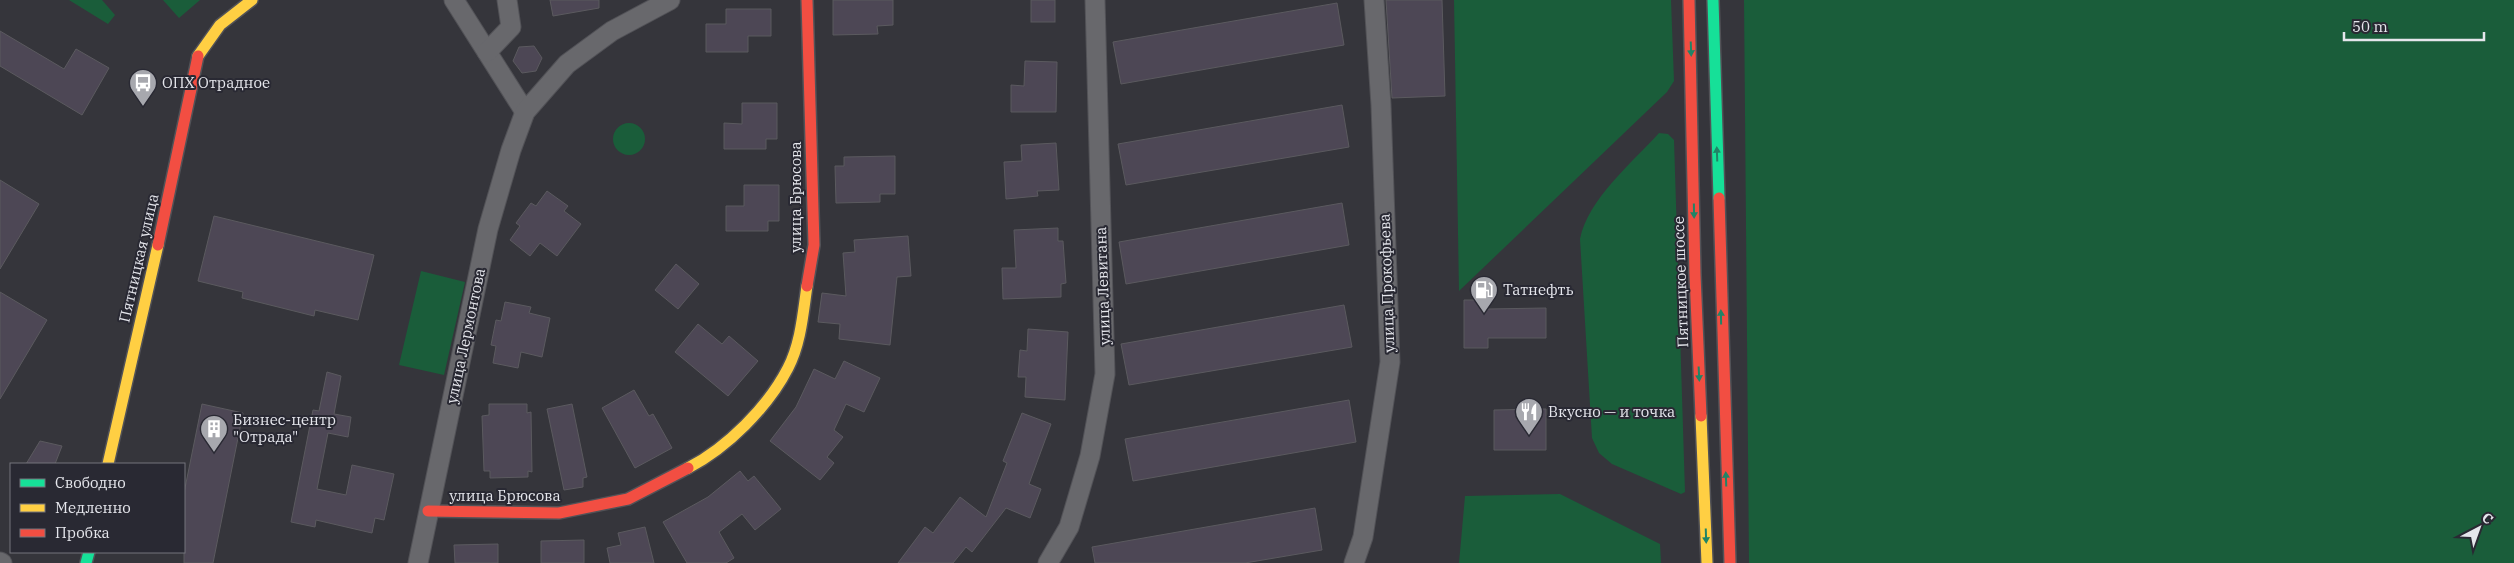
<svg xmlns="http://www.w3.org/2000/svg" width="2514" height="563" viewBox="0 0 2514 563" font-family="'IBM Plex Serif',serif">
<rect width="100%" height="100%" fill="#35353b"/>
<g fill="#1a5d3a">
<polygon points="69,0 102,0 115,15 108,24"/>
<polygon points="163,0 200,0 179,18"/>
<polygon points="1454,0 1671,0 1674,81 1667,92 1459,291"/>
<polygon points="1744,0 2514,0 2514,563 1749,563"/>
<circle cx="629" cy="139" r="16"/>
<path d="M1659,133L1668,134L1674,140L1685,492L1681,494L1612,464L1599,453L1592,438L1580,239C1588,199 1632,163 1659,133Z"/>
<polygon points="421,271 465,282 444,375 399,365"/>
<polygon points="1560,494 1660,544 1661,563 1459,563 1465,496"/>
</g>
<g fill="#4d4755" stroke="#5b5a5f">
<polygon points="550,0 599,0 599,8 553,16"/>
<polygon points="833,0 893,0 893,25 877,26 878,34 833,35"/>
<rect x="1031" y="0" width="24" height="22"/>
<polygon points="1386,0 1442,0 1445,96 1392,98"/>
<polygon points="1337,3 1344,45 1121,84 1113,42"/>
<polygon points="726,9 771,9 771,36 748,36 748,52 706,52 706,24 726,24"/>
<polygon points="0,31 64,69 76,49 109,68 82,115 0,66"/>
<polygon points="534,46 542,58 536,71 522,73 513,61 519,47"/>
<polygon points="1025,61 1057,62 1056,112 1011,112 1011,85 1024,86"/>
<polygon points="742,103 777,103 777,139 766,139 766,149 724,149 724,123 742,124"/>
<polygon points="1342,105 1349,147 1126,185 1118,144"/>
<polygon points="1056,143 1059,190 1037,191 1038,196 1006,199 1004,162 1022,161 1021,145"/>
<polygon points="895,156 895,194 880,194 880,202 836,203 835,166 844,166 844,157"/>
<polygon points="0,180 39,204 0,269"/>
<polygon points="744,185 779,185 779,221 768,221 768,231 726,231 726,206 744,206"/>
<polygon points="547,191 568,206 564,211 581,224 557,256 540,243 530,256 510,240 520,226 516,223 531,203 536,206"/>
<polygon points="1342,203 1349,245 1126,284 1119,242"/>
<polygon points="214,216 374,255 358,320 315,310 314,316 242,298 243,292 198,281"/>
<polygon points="1058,228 1058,241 1063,241 1066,283 1061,284 1061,297 1003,299 1002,268 1016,268 1014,230"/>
<polygon points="908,236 911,276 897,277 890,345 839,339 840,324 818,322 822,293 846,296 843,253 855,252 854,240"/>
<polygon points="676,264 699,284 678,309 655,290"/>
<polygon points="0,292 47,320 0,399"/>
<polygon points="1464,300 1488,300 1488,309 1546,308 1546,338 1488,338 1488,348 1464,348"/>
<polygon points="505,302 531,307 529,313 550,318 542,357 521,352 518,368 493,363 496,346 491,345 496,320 501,321"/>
<polygon points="1344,305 1352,347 1129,385 1121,344"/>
<polygon points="698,324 722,344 729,336 758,361 728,396 675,352"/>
<polygon points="1028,329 1068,332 1065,400 1025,397 1026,377 1018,377 1020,350 1027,351"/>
<polygon points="844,361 880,378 864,412 846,404 834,430 843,437 827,457 834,463 820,480 770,441 796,407 814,369 835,379"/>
<polygon points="327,372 341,376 334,414 351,417 348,437 328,433 317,489 346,495 352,465 394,474 384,520 375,518 372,533 316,520 315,527 291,522 313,410 319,411"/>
<polygon points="634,390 649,416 653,414 672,448 635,468 602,408"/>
<polygon points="1349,400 1356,442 1133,481 1125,439"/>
<polygon points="202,404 243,413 213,563 184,563 184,493"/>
<polygon points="489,404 527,404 527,413 531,412 532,472 528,471 528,477 490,478 490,471 484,471 482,416 489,415"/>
<polygon points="572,404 587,477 583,478 583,487 564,490 547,409"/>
<polygon points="1546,409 1546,450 1494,450 1494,410"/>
<polygon points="1022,413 1051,424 1029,484 1041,489 1030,518 1006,508 972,552 966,547 953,563 898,563 925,527 933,533 960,497 986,517 1007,463 1003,461"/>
<polygon points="40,441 62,446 55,464 26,464"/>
<polygon points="740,471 748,481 754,476 781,509 755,530 742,514 719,532 734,558 726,563 687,563 663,522 708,497"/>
<polygon points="1315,508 1322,550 1245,563 1095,563 1092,547"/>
<polygon points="645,527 654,563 610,563 607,548 621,545 618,533"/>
<polygon points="584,540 584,563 541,563 541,541"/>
<polygon points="498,544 498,563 455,563 454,545"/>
</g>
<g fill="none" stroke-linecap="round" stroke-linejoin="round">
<defs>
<g id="street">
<polyline points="454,0 525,112"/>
<polyline points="487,52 511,27 507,0"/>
<polyline points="0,562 2,563"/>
<polyline points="418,563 488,229 511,150 525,112 567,64 612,31 670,0"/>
<polyline points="1048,563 1069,527 1090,456 1105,374 1095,0"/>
<polyline points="1354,563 1363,537 1390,362 1381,105 1374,0"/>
</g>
<g id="fast">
<polyline points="1713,0 1719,198"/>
<polyline points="86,563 89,552"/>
</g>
<g id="slow">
<polyline points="198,56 220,25 252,0"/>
<polyline points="1701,416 1707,563"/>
<polyline points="108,464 158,245"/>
<path d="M688,468C727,448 768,407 788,368C801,343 803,313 807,286"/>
</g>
<g id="jam">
<polyline points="807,0 814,245 807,286"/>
<polyline points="1689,0 1695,275 1701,416"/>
<polyline points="1719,198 1730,563"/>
<polyline points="158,245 198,56"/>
<polyline points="428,511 559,513 628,499 688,468"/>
</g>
</defs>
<use href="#street" stroke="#525257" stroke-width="21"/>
<use href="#fast" stroke="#525257" stroke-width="14"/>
<use href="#slow" stroke="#525257" stroke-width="14"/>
<use href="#jam" stroke="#525257" stroke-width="14"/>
<use href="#street" stroke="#68686c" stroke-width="19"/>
<use href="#fast" stroke="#16e098" stroke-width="11"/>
<use href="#slow" stroke="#ffcf43" stroke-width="11"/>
<use href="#jam" stroke="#f24e42" stroke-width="11"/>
</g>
<defs><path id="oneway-solid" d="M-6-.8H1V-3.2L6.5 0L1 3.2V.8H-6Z" transform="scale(1.25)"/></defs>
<g fill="#208466">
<use href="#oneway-solid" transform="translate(1691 49) rotate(88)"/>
<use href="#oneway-solid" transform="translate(1717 154) rotate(-92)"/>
<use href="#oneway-solid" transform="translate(1694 211) rotate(89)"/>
<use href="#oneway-solid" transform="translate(1721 317) rotate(-91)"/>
<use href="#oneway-solid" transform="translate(1699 374) rotate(87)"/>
<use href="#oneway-solid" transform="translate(1726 479) rotate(-92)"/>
<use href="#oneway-solid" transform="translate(1706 536) rotate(88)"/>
</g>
<defs>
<symbol id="bus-pin" viewBox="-11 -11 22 30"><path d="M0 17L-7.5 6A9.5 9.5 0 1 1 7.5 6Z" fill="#a7a8ae" stroke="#292933"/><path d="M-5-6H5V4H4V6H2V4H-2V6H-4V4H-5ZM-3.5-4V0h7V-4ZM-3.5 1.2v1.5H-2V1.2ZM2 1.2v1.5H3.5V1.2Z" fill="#fff"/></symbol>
<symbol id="fuel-pin" viewBox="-11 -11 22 30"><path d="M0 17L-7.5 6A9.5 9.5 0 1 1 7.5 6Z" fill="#a7a8ae" stroke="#292933"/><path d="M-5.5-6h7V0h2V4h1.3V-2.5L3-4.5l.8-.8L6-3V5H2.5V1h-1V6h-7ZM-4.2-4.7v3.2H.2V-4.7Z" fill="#fff"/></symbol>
<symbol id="restaurant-pin" viewBox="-11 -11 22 30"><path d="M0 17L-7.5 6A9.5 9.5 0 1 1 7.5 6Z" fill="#a7a8ae" stroke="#292933"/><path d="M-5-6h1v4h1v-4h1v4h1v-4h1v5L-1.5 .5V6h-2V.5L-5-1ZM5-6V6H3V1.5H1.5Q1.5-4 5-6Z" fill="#fff"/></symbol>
<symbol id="building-pin" viewBox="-11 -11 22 30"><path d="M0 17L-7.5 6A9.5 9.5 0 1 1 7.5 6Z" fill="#a7a8ae" stroke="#292933"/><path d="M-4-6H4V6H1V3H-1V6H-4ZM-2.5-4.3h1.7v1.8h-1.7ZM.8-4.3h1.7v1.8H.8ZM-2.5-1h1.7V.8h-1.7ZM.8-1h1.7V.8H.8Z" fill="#fff"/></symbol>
</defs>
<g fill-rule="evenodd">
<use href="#bus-pin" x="127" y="67" width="32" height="43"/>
<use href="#fuel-pin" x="1468" y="274" width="32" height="43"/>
<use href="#restaurant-pin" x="1513" y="396" width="32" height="43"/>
<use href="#building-pin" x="198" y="413" width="32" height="43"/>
</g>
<g text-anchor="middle" stroke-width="4" stroke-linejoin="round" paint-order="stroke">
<g font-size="15" fill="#e5e6ec" stroke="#292933" text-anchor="start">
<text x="162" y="88">ОПХ Отрадное</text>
<text x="1503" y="295">Татнефть</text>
<text x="1548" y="417">Вкусно — и точка</text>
<text x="233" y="425">Бизнес-центр<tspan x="233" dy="17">"Отрада"</tspan></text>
</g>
<g font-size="15" fill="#e5e6ec" stroke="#292933">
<text transform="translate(796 197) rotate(-90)" y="5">улица Брюсова</text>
<text transform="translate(139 258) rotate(-77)" y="5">Пятницкая улица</text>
<text transform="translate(1681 282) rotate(-92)" y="5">Пятницкое шоссе</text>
<text transform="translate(1387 283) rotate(-92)" y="5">улица Прокофьева</text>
<text transform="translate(1103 286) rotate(-92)" y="5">улица Левитана</text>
<text transform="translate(466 336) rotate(-78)" y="5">улица Лермонтова</text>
<text x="505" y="501">улица Брюсова</text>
</g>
</g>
<rect x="10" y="463" width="175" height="90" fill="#292933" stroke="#74757d"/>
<rect x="20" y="479" width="25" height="8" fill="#16e098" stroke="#74757d"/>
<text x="55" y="488" font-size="15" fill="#e5e6ec">Свободно</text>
<rect x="20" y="504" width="25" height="8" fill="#ffcf43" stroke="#74757d"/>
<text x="55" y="513" font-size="15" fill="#e5e6ec">Медленно</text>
<rect x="20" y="529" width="25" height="8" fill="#f24e42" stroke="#74757d"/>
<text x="55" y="538" font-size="15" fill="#e5e6ec">Пробка</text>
<g transform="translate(2479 528) rotate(41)" stroke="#292933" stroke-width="4" paint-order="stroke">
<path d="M0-4L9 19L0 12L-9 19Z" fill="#e5e6ec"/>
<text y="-8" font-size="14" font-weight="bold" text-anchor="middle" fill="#e5e6ec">С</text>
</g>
<path d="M2344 32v8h140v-8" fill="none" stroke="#e5e6ec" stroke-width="2.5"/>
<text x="2352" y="32" font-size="15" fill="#e5e6ec" stroke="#292933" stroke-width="4" paint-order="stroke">50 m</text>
</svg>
